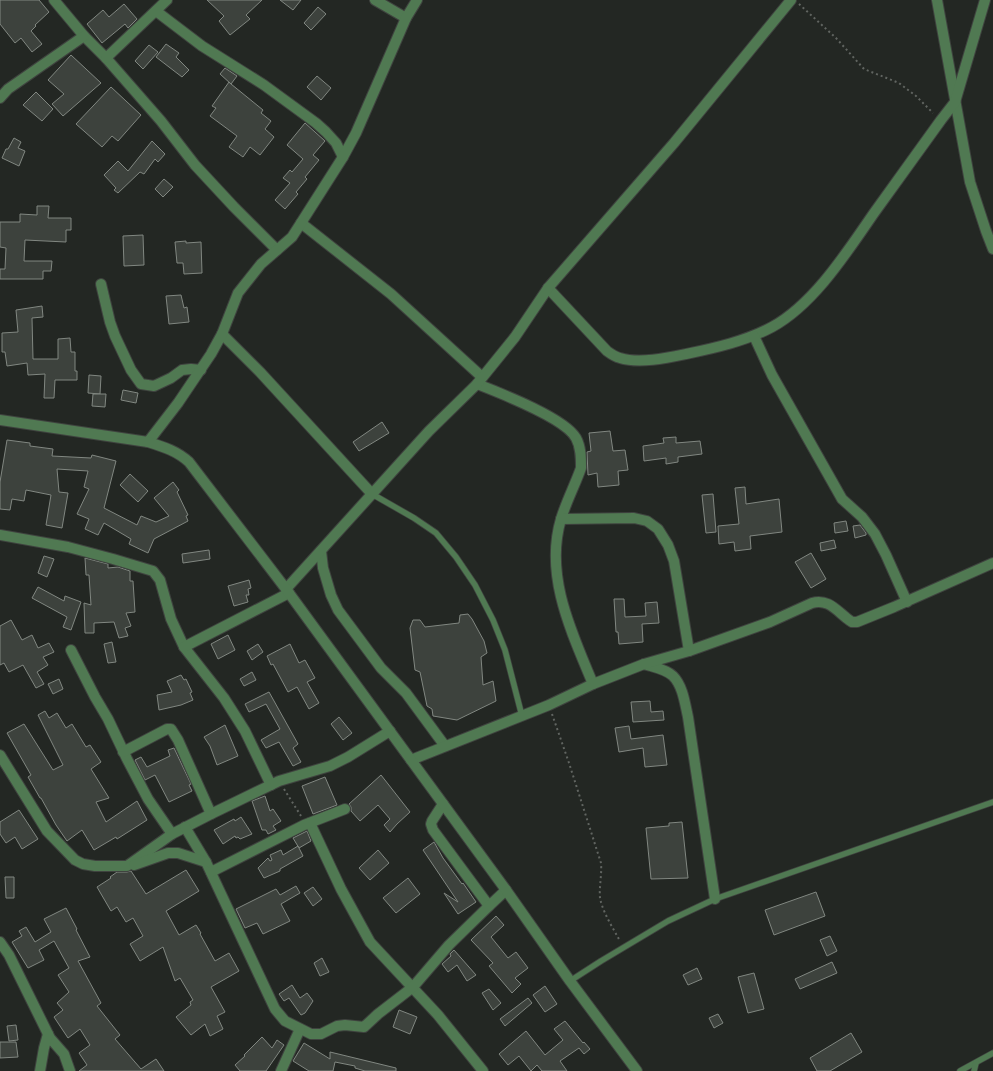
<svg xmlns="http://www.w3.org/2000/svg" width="993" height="1071" viewBox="0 0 993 1071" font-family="Overpass,sans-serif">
<rect width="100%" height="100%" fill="#232723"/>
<g fill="#3d423d" stroke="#818781">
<polygon points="0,0 39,0 49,12 35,25 36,26 31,31 42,44 32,52 21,38 15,43 0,24"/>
<polygon points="207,0 262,0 246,15 250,19 230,35 219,21 224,16"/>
<polygon points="280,0 301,0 293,10"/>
<polygon points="124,4 137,19 128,28 125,24 102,43 87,24 103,10 109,17"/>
<polygon points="318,7 326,14 311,30 304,23"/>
<polygon points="166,44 179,53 176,57 189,70 182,77 156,57"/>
<polygon points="149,45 158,52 143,69 135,61"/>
<polygon points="71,55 101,83 63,116 52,104 64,94 48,80"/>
<polygon points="225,68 237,76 231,84 263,110 261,113 271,121 265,129 274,137 260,155 250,147 243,157 229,147 237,136 210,116 216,108 212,106 229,82 231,84 220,74"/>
<polygon points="317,76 331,88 321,100 307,87"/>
<polygon points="111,87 141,115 118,141 112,136 102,147 76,124"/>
<polygon points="36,92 53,109 42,121 23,105"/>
<polygon points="305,123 325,141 313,155 319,160 305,177 307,179 296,192 298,194 285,209 275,200 290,183 283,178 290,170 292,172 303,159 287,145"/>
<polygon points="14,138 21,142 18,148 25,151 19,166 2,158 6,149 8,149"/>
<polygon points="152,141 165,154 158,162 155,159 144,174 140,172 118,193 114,190 116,188 104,175 118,161 128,171"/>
<polygon points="164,179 173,187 163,197 155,189"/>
<polygon points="37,206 49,206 48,218 71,218 71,230 66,230 66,242 25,240 24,261 52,261 51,271 43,271 43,279 0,279 0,269 5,269 6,248 0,247 0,222 20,222 20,214 37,215"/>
<polygon points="143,235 144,265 124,266 123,236"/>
<polygon points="186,241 186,243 201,242 202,273 184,274 183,263 177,263 175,242"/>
<polygon points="181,295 184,308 187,307 189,322 169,324 166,296"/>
<polygon points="42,306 43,317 32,318 33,359 58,359 58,339 70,338 71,352 75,352 75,371 77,371 77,380 55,380 54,398 44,398 45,374 28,375 27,363 7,366 5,352 2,352 2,333 18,332 16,310"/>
<polygon points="89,375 101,376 100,394 88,393"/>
<polygon points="123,390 138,393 136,403 121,400"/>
<polygon points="93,394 106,394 105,407 92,406"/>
<polygon points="382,422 389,433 359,451 353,442"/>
<polygon points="610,431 613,451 625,450 628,470 618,471 619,485 598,487 597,473 588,475 587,452 591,451 589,433"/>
<polygon points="676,437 676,443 700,441 702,454 678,457 678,462 666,464 666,458 644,461 643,446 664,443 663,438"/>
<polygon points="7,440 30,443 30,446 53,449 52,456 91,458 92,455 116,461 104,508 137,525 141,516 156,522 169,516 154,498 173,482 179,490 177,492 188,515 186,516 188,521 154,539 148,553 129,544 131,539 104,523 98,535 85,529 89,519 77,514 89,489 84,487 88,471 57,469 59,492 68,493 62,528 46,525 51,495 26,490 24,501 12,499 10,510 0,509 0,482"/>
<polygon points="130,474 148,491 138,502 120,485"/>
<polygon points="745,487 746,504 779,499 782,532 750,536 751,549 735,551 734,542 719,544 718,526 739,524 735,488"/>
<polygon points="713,494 716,532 706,533 702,495"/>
<polygon points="846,521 848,531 835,533 834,523"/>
<polygon points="860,525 866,533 866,535 855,538 853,526"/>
<polygon points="834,540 836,548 821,551 820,543"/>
<polygon points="209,550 210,559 183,563 182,554"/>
<polygon points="811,553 826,579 811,588 795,562"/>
<polygon points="44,556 54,559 47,577 38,573"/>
<polygon points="85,558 108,564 108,568 118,567 130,571 130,581 133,581 135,612 126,613 131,626 125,628 128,636 119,638 114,622 94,623 94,633 85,633 84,603 91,605 89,575 86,575"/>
<polygon points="249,580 251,588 248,589 249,595 246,595 248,602 234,606 228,586"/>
<polygon points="38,587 64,601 65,596 81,602 71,630 63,627 67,617 32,598"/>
<polygon points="614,599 624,599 625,617 646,616 645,603 657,602 659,623 642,624 643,642 619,644 618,632 616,632"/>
<polygon points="468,614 472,619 484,641 487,653 481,657 483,685 493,681 496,701 457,720 433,716 432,709 427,706 420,672 415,670 410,628 413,620 420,620 425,627 459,623 460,615"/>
<polygon points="11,620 22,640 32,635 38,648 49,643 54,652 43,657 48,665 37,672 44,684 36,688 23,665 9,672 4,663 0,665 0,626"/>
<polygon points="228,635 235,650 218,659 211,644"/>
<polygon points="112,642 116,662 108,663 104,644"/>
<polygon points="258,644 263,652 252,660 247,651"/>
<polygon points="290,644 299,663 305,660 315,678 307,682 319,703 309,709 297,687 288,692 273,664 271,665 267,656"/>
<polygon points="252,672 256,680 244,686 240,679"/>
<polygon points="181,675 184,680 186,679 192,692 190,693 193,700 181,705 159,710 157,695 172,692 167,681"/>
<polygon points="59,679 63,689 53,694 48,684"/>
<polygon points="269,692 298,744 293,748 301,762 293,766 279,742 266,748 261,740 280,729 266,704 249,712 245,704"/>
<polygon points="650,701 651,712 663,711 664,720 633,722 631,702"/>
<polygon points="45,711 49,718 57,713 66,728 72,724 86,747 90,745 101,762 91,769 109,798 96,802 106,822 137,801 147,820 117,839 116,837 94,850 82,830 67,841 56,825 41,798 40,798 28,777 31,775 7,733 24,724 53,770 63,765 38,715"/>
<polygon points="339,717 352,733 343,740 331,724"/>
<polygon points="225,725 238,756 217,765 210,746 204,737"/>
<polygon points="629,726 631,739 663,735 667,765 645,767 643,748 619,752 615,728"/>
<polygon points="174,748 191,784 189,785 192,791 169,802 155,775 145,780 135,760 141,757 147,767 170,756 168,750"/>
<polygon points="381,775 410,812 397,824 390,832 384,825 390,819 378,805 360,821 351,811 351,807 349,804"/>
<polygon points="325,777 337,805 313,814 302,786"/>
<polygon points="265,796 270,811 273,809 281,821 273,826 276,830 268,834 266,830 262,830 252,801"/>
<polygon points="19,810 38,839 22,849 15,837 6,843 0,834 0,822"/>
<polygon points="241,817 252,834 240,839 238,837 236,838 235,836 223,844 214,830 234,819 235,821"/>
<polygon points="682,822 688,878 651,879 646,828 669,826 669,823"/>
<polygon points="307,831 311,841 299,848 293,838"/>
<polygon points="434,842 443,858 462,884 463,883 476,902 458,914 444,893 458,902 423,850"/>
<polygon points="298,846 303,856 280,869 280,871 264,878 258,868 268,858 270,861 272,860 270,855 281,850 283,855"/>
<polygon points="378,850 389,863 370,880 359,868"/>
<polygon points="186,870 199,891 166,911 179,935 196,925 201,933 200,934 215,961 229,953 239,971 211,987 225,1012 217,1016 223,1029 210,1036 205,1024 191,1035 176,1017 191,1005 190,1002 193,1000 180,978 175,981 163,947 140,961 130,944 143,936 133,918 126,922 117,907 111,911 97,887 111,878 110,877 117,872 127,872 131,871 146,894"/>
<polygon points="5,877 14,877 14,898 6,898"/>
<polygon points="408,878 420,894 396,913 383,898"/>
<polygon points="296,886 300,893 281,904 290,921 263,934 257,923 245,928 236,909 276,889 280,895"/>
<polygon points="313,887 322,899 313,906 304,893"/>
<polygon points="816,892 825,916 774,935 765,910"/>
<polygon points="66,908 77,929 76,930 90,957 78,961 101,1003 97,1006 120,1035 115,1039 141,1069 156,1059 164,1071 79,1071 87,1065 79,1053 90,1045 80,1029 68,1038 54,1017 63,1010 57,1003 69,992 58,975 69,968 54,941 39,950 44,960 28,968 12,942 22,936 19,931 26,927 35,942 51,932 44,919"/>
<polygon points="496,916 504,925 491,937 508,958 516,952 528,968 515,978 521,984 512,993 489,966 493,963 471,940"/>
<polygon points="830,936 837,951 827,956 820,940"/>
<polygon points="454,950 476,975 467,981 457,965 448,972 442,964 451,956 450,954"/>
<polygon points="322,958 329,972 320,976 314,963"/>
<polygon points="832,962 837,973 800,989 795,979"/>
<polygon points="697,968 702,979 688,985 683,975"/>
<polygon points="754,973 764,1009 748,1013 738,977"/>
<polygon points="292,985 300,998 307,993 313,1001 305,1013 301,1015 289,998 284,1001 279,994"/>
<polygon points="545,986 557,1004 545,1012 533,995"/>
<polygon points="489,989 501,1003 493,1010 482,993"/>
<polygon points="528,998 532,1003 505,1026 500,1019"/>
<polygon points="399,1010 417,1017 410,1034 393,1027"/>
<polygon points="718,1014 723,1023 714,1028 709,1018"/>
<polygon points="565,1021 583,1043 584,1042 590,1049 584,1054 579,1048 560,1061 567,1071 542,1071 537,1065 531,1071 519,1056 508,1065 499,1054 526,1031 545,1055 563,1040 554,1029"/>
<polygon points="16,1025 18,1040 9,1041 7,1026"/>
<polygon points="851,1033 862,1052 830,1071 817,1071 810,1058"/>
<polygon points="262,1037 272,1048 277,1040 284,1045 266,1071 240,1071 235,1065 245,1056 244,1055"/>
<polygon points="0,1042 16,1042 18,1057 0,1058"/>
<polygon points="304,1043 330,1059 330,1052 396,1068 396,1071 365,1071 355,1068 355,1066 335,1062 333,1071 309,1071 293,1061"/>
</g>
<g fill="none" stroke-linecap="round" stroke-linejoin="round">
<defs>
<g id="service">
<polyline points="372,494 414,518 436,533 456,557 475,585 493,620 505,650 522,716"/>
<polyline points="570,981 601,961 668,921 715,899 993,802"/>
<polyline points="960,1071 993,1053"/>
<polyline points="974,1071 976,1063"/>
</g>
<g id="minor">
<polyline points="54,0 84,36 106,58 161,121 195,165 234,207 277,250"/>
<polyline points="375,0 406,18"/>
<polyline points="937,0 970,182 986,231 993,249"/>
<polyline points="156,11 202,46 264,85 316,123 326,132 336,143 343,157"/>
<polyline points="106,58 167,0"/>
<polyline points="0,98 8,89 84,36"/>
<polyline points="301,223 391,294 482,377"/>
<polyline points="101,284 110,322 115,336 131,370 141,384 154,386 171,378 182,370 191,369 201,370"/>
<path d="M548,288L607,351C611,354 616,357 620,358C639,364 667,358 686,354C715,348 746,341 772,327C814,304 847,252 874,213C896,182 919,151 941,120L955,102L985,0"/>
<polyline points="222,334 260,372 372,494"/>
<polyline points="754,336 772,375 842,499 862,517 875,534 886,555 907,602"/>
<path d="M477,384C500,393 565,418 576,438C581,447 581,458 581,468C575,485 566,502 561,519C544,576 572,633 593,684"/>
<polyline points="148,442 178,403 211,354 222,334 238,293 261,264 292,237 301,223 343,157 356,133 406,18 417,0"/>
<polyline points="561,519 634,518 647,521 658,529 668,545 674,561 689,651"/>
<polyline points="0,535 68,547 113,559 153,571 160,580 171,619 184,647 224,698 245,731 271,785"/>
<polyline points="321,551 323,568 331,595 338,610 381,668 406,693 445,746"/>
<polyline points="286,589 429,431 477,384 515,337 548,288 674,143 791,0"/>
<polyline points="184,647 289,593"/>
<polyline points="71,650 95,697 108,719 127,759 148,799 172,834"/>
<path d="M644,664C653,667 666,669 673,676C683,686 685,704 688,717L715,899"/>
<polyline points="123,752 167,729 171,729 178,740 211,814"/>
<polyline points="0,755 47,831 75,860 83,864 95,866 127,866 172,834 211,814 279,781 330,766 348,757 390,731"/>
<path d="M411,760L549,705L593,684L644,664L689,651L770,622L812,603C828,598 837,611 849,620L852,622H857L894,607L993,563"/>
<polyline points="443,804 432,821 431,824 433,830 489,906"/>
<polyline points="310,823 341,889 370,942 438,1015 483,1071"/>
<polyline points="185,827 206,862 275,1009 285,1021 311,1034 321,1034 337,1026 345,1025 364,1027 378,1014 413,987 449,945 489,906 506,890"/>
<polyline points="134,865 168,853 178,853 206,862"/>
<polyline points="211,872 304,825 345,809"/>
<polyline points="0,942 9,955 50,1038 64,1054 70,1071"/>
<polyline points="40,1071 44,1048 48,1034"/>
<polyline points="281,1071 300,1029"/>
</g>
<path id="tertiary" d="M0,420L148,442C164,447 177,451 189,462L286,589L506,890L570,981L637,1071"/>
</defs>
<use href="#service" stroke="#3f433f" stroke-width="7"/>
<use href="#minor" stroke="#3f433f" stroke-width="12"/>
<use href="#tertiary" stroke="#3f433f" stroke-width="12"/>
<g stroke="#616561" stroke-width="2" stroke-dasharray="2 3" stroke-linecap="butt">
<polyline points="799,4 836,38 864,69 899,83 916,96 933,113"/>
<path d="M552,714L569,763L601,863C602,875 599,887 600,898C603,913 613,928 620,941"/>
<polyline points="284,789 301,816"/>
</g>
<use href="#service" stroke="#507952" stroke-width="5.5"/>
<use href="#minor" stroke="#507952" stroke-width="10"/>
<use href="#tertiary" stroke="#507952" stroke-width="10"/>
</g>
</svg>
